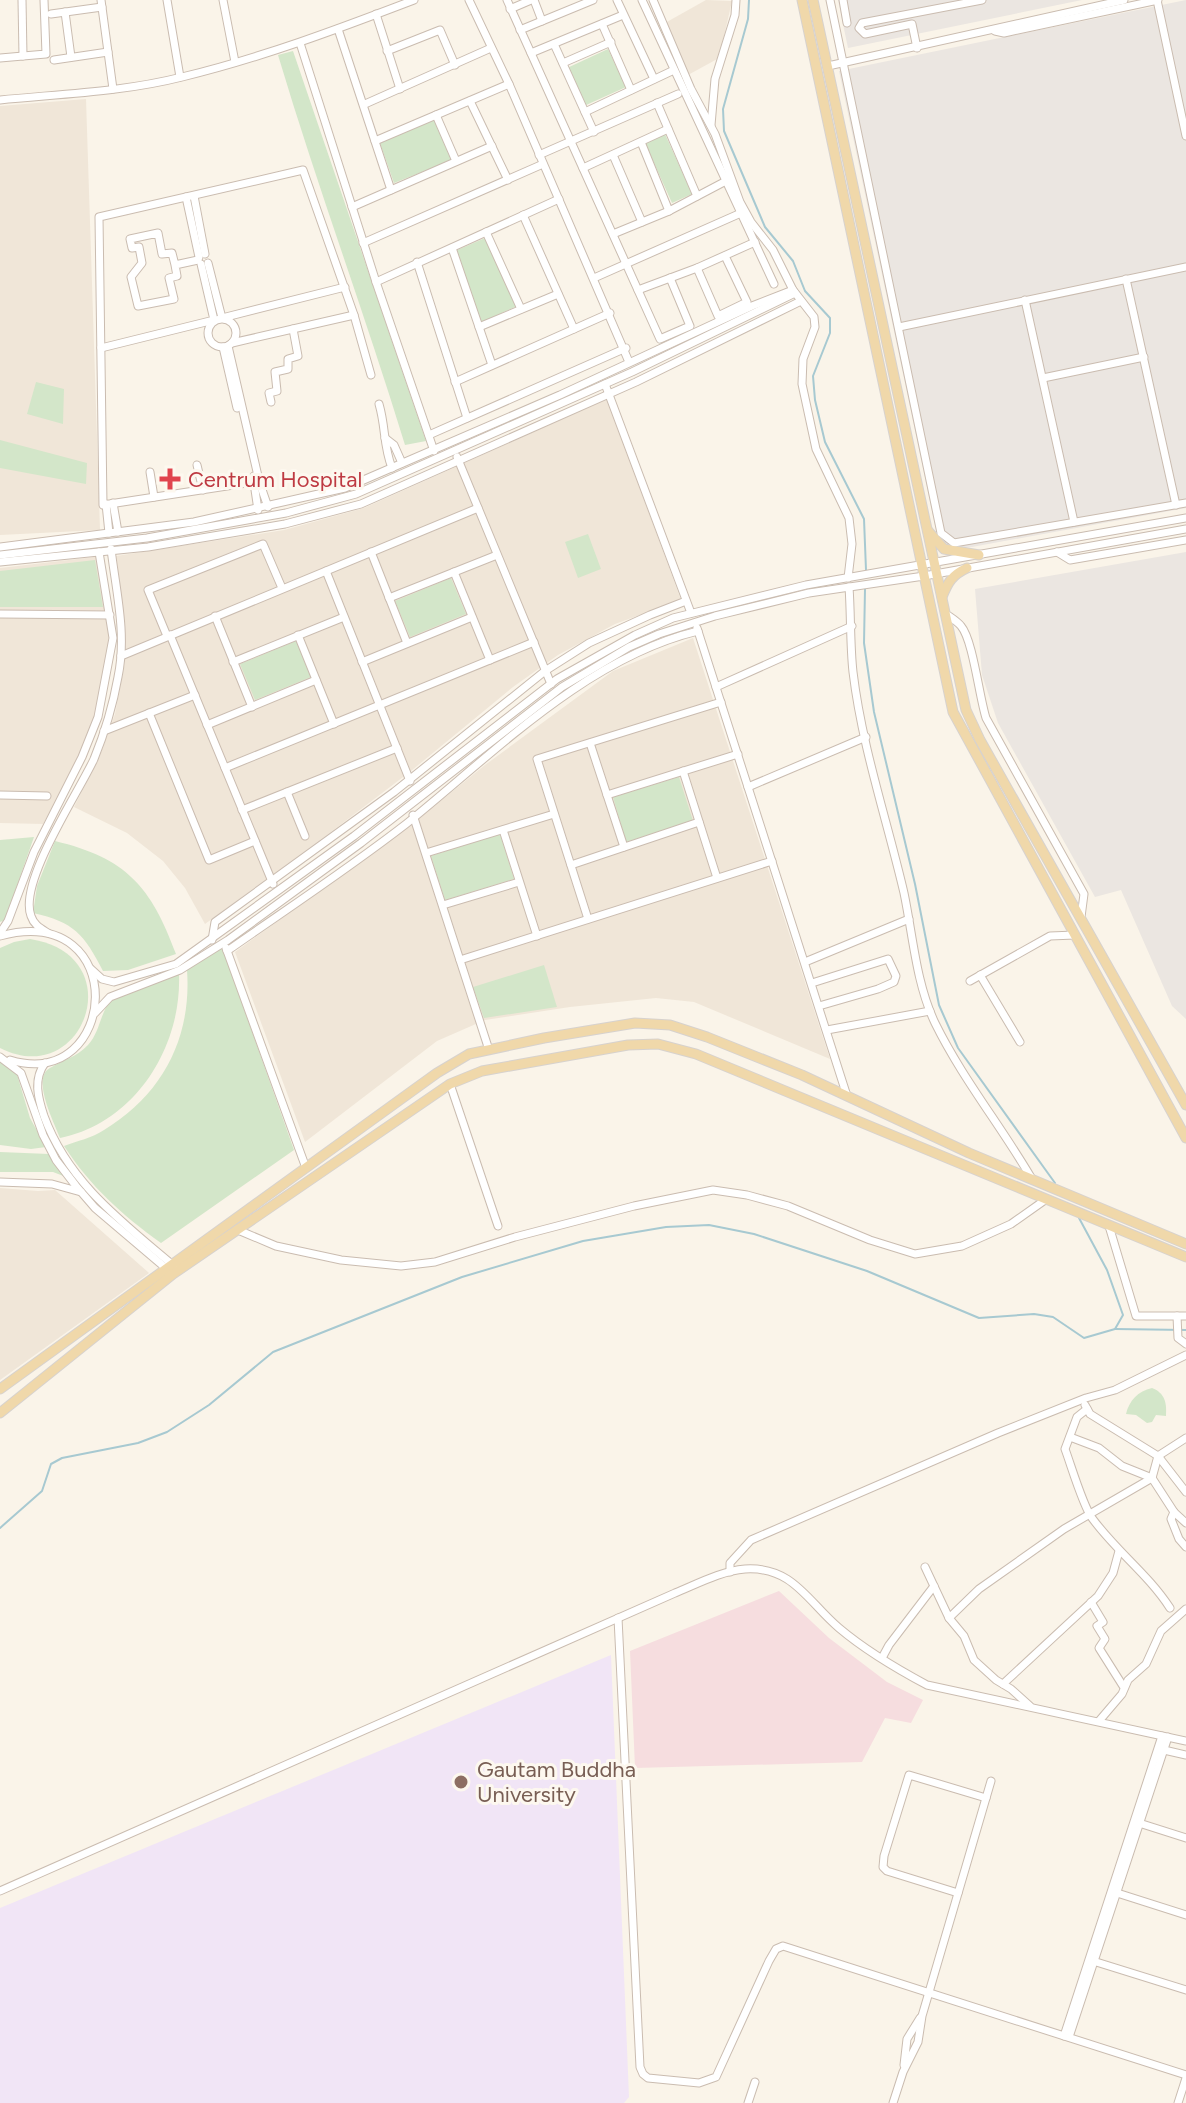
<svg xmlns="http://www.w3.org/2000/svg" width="1186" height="2103" viewBox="0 0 1186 2103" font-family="Figtree,sans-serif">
<rect width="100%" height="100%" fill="#faf4e9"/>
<g fill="#f0e6d8">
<polygon points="706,0 732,1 719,58 688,75 665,23"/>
<polygon points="86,99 100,530 0,535 0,106"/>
<polygon points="607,399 681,600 615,624 558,655 513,687 411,771 327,835 205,924 185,888 163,861 127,833 74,807 100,755 115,714 125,662 125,627 116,556 284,530 364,508"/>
<polygon points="103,556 116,629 113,652 88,746 43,824 0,823 0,568"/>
<polygon points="693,638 830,1059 694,1002 656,998 570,1007 485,1020 437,1041 305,1142 235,952 411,825 485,765 613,671"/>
<polygon points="0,1188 38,1191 55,1190 149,1273 0,1380"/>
</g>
<g fill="#ebe6e1">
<polygon points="838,0 1082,0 848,48"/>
<polygon points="1186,0 1186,508 972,547 955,548 943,542 936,530 839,71"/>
<polygon points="1186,552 1186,1019 1172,1006 1121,890 1095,897 998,723 982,675 975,589"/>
</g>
<polygon fill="#f1e5f6" points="611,1655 629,2097 624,2103 0,2103 0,1908"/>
<polygon fill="#f6dddf" points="779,1591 829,1638 887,1682 923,1700 911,1723 885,1718 862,1762 635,1768 630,1651"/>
<g fill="#d3e6c9">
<polygon points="608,49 626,87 584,106 567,68"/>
<path d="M293,51L426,441L405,445C365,314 317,186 278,55Z"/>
<polygon points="434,120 452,160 394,183 380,143"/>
<polygon points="665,134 692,194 672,203 645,143"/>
<polygon points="485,238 517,306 480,323 455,251"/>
<polygon points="36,382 64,389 63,424 27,414"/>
<polygon points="0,440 87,463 86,484 0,468"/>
<polygon points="588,534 601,569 578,578 565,542"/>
<polygon points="95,560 103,607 0,607 0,571"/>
<polygon points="451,578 466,614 410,637 395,601"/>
<polygon points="296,641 311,677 255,700 240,664"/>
<polygon points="679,777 693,821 626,842 613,797"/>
<polygon points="500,834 514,879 445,900 431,856"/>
<polygon points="34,837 5,920 0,922 0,840"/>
<path d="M55,841C126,858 151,886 176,954L128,970L103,971C84,934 74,922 33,913L37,886Z"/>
<path d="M30,939C133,955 84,1091 0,1048V948L14,942Z"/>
<path d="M222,947L294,1150L161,1243C122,1215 90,1186 64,1146C77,1141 92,1138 104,1130C162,1095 192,1038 187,970Z"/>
<polygon points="544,965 557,1007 484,1018 473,987"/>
<path d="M179,974C182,1047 135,1123 60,1138C54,1122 31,1078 50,1068C63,1060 77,1057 88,1045C100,1032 100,1013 111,1000Z"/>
<polygon points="0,1062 16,1071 30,1118 46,1147 31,1149 0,1145"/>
<polygon points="0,1152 49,1154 66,1177 53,1172 0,1172"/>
<path d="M1152,1388C1165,1393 1167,1403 1166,1416L1156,1415L1152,1422L1147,1423L1136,1415L1126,1414C1129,1401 1138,1391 1152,1388Z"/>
</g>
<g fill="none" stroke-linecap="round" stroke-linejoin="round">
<g stroke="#a7c9d1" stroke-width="2">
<polyline points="749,0 748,19 723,109 724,131 765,227 793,261 805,291 830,318 830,333 813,376 815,400 825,442 864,519 866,570"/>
<polyline points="865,589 864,643 874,712 915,884 939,1005 958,1048 1055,1183"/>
<polyline points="1115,1329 1186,1330"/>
<polyline points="0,1528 42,1491 51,1464 62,1458 138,1443 167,1432 209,1405 273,1352 462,1277 583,1241 666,1227 709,1225 754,1234 867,1271 979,1318 1034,1314 1053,1317 1084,1338 1115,1329 1123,1315 1107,1270 1079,1218"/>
</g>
<defs>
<g id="minor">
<polyline points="22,0 23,56"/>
<polyline points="101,0 113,89"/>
<polyline points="167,0 180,77"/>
<polyline points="223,0 235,62"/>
<polyline points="469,0 509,84 629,362"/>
<polyline points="507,0 660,339 690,326 670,278"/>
<polyline points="534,0 542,21"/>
<polyline points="617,0 654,79"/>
<polyline points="642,0 774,284"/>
<polyline points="653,0 691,89 715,134 740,202 751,222 773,250 793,290 814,317 815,327 803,359 802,384 816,449 849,518 852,544 848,578"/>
<polyline points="830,0 941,533 954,543 1186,503"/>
<polyline points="843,0 847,23"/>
<polyline points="1157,0 1186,136"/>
<polyline points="510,9 531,0"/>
<polyline points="65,12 71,57"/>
<polyline points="51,14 102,7"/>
<polyline points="376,14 400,89"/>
<polyline points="602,24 631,90"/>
<polyline points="338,29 391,190"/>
<polyline points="520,30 593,0"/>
<polyline points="995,31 1004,33 1158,0"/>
<polyline points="300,43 376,282 434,451"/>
<polyline points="554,44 594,132"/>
<polyline points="917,48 912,24 865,34 859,28 862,23 982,0"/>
<polyline points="387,51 440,30 455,65"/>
<polyline points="531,53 623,15"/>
<polyline points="0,58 46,54 44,0"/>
<polyline points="54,60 108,52"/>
<polyline points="563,63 611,42"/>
<polyline points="828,66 1124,0"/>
<path d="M0,100C60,94 123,92 182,77C261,58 338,29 414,0"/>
<polyline points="470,101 508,180"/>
<polyline points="657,103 697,196"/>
<polyline points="365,104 491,48"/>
<polyline points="585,112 674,70"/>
<polyline points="436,115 456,161"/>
<polyline points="711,125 715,79 735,15 736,0"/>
<polyline points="375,141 509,84"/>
<polyline points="641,142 669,211"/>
<polyline points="539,155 678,94"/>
<polyline points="613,155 642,222"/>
<polyline points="583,168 668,129"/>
<polyline points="194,196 205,254"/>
<polyline points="186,197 199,257"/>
<polyline points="352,207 492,146"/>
<polyline points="523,215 574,329"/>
<polyline points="486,232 521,309"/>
<polyline points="613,234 669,211 726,181"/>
<polyline points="363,243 543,164"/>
<polyline points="452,248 492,365"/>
<polyline points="417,262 467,418"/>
<polyline points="208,263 222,318 345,287"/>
<polyline points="175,265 177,276 169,278 174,299 138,306 131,277 142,263 139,247 132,248 130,239 158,233 162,254 172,253 175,265 198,260"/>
<polyline points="697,268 718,316 747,302 725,256"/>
<polyline points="594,278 741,213"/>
<polyline points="1126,279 1176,505"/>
<polyline points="376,282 559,199"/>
<polyline points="638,290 697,268 755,242"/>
<polyline points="1025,300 1074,522"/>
<circle cx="222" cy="333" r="14"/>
<polyline points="479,327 558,294"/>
<polyline points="899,327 1186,267"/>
<polyline points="232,343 354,315"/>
<polyline points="228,346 258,476"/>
<polyline points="223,347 237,408"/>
<polyline points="101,348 214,320 201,264"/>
<polyline points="1043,378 1144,357"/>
<polyline points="455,382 610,313"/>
<polyline points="605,384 691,613"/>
<polyline points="271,402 269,393 277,391 275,372 288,369 288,359 298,356 293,329"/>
<path d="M379,404C386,428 383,445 392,468"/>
<polyline points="429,435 626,348"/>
<polyline points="385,438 394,445 402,463"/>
<polyline points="457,457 551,684"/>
<polyline points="197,465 203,490"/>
<polyline points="150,472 154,497"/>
<polyline points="259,481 268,507"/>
<polyline points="253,482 254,476 260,478 256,483 253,482 103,505 99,217 303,170 354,315 371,375"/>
<polyline points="254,483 258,510"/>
<polyline points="113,503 118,532"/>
<polyline points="106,504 109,533"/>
<polyline points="0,547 194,522 345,488 560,395 752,306 793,290"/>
<polyline points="371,552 407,643"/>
<polyline points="1057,552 1070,560 1186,540"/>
<polyline points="0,555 147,538 286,513 356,494 632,372 795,293"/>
<polyline points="0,562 148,547 285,524 361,504 636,382 801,301"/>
<polyline points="326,571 410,781"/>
<polyline points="454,572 490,660"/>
<path d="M849,587C851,615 850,645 853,672C862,747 887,820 904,893C913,936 916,983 935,1023C962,1078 1001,1126 1032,1179"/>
<polyline points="389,598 497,555"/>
<polyline points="0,614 110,615"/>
<path d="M946,614C950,617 957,621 961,626C973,640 979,696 986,718L1084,894L1081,917"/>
<polyline points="215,616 252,707"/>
<polyline points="697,628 847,1096"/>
<polyline points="170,635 273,884"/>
<polyline points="298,635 334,724"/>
<polyline points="167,636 148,590 263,544 282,588"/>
<polyline points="121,656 478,508"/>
<polyline points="233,662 344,617"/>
<polyline points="362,662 472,617"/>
<polyline points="716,687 852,626"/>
<polyline points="149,713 209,860 255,841"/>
<polyline points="207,725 316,680"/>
<polyline points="104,731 195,695"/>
<polyline points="590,743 624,847"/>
<polyline points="225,768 534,642"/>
<polyline points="683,771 717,878"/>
<polyline points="748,787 866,737"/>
<polyline points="287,792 305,836"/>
<polyline points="0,795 47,796"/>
<polyline points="607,795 738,754"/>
<polyline points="242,810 397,748"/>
<polyline points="413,815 489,1050"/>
<polyline points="503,830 537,936"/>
<polyline points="426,853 554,814"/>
<polyline points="571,865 699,822"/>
<polyline points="443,905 519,882"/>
<polyline points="588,919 537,759 721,702"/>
<polyline points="0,933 8,921 34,852 82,757 98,717 113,638 99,552"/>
<path d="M48,933C40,928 34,925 31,916C18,882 79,792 94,759C105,732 113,705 118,677C127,634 116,591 111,549"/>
<path d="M0,936C132,901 119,1093 10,1060"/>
<polyline points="212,940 215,922 394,792 545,671 589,643 650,615 686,601"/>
<polyline points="226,948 306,1168"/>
<path d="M227,951C287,909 348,869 406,824C493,754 586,658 698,631"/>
<polyline points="460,960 772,861"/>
<polyline points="805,962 909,919"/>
<polyline points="91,969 102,979 114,982 176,964 354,836 557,679 635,635 673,618 806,585 1186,518"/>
<polyline points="980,975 1020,1042"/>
<polyline points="970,981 1050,936 1075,935"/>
<polyline points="812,983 888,959 896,976 894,982 878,989 819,1006"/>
<polyline points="95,1013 110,997 180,970 228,940 361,843 562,687 629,647 659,634 715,616 809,593 924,576 1186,529"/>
<polyline points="827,1030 930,1011"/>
<polyline points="0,1057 21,1073 43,1135 56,1160 76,1186 95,1208 168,1270"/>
<path d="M45,1063C33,1079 38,1098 44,1116C68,1182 122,1222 174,1266"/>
<polyline points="450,1084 498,1226"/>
<polyline points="0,1182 52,1184 81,1192"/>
<polyline points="1109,1226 1136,1316 1186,1316"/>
<polyline points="238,1230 276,1246 341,1260 401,1266 435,1262 515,1237 634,1206 713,1190 747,1195 788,1206 870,1240 915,1254 962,1246 1011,1224 1045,1200"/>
<polyline points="1177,1316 1178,1338 1186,1344"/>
<polyline points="1085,1405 1090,1414 1158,1456 1186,1492"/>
<path d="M1087,1409L1077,1417L1065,1449C1071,1465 1083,1506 1092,1518C1116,1551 1148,1574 1170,1608"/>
<polyline points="1070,1437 1099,1448 1122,1466 1152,1478 1174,1512 1186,1523"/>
<polyline points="1174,1512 1171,1519 1179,1539 1186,1547"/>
<polyline points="925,1567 949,1618 964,1636 974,1660 996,1680 1011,1689 1030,1706"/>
<polyline points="730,1572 730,1563 751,1540 998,1433 1086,1398 1115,1390 1186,1355"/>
<polyline points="1091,1602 1103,1622 1097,1626 1105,1639 1099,1648 1123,1686"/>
<polyline points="618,1618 640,2067 643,2074 648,2078 699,2083 716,2077 769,1961 776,1949 783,1946 1186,2075"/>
<polyline points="949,1618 979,1589 1064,1529 1152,1478 1158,1456 1186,1438"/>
<polyline points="882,1658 889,1645 934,1586"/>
<polyline points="1003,1684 1098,1596 1113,1573 1119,1551"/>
<polyline points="1099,1721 1122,1694 1128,1680 1146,1664 1161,1631 1186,1609"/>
<polyline points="1164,1750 1186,1755"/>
<polyline points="1139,1823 1186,1838"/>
<path d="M0,1891L675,1593C697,1584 721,1571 745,1569C793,1566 808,1602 839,1628C865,1650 897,1669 927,1685L1186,1741"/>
<polyline points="1114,1892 1186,1915"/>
<polyline points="958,1893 887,1871 883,1867 884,1856 909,1775 986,1798"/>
<polyline points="1093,1961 1186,1990"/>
<polyline points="1064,2036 1162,1736"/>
<polyline points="1069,2037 1168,1737"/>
<polyline points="904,2065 907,2039 920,2018"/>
<polyline points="748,2103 755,2082"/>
<polyline points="893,2103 903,2072 918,2042 922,2016 991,1781"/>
<polyline points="1178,2103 1186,2078"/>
</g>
<g id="major">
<polyline points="802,0 953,712 1186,1138"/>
<polyline points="813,0 966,710 980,740 1186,1105"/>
<polyline points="928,531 944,549 979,555"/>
<path d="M942,597C948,582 952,575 967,568"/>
<polyline points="0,1389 437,1073 469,1054 544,1038 635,1023 670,1025 707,1037 802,1075 969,1153 1186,1244"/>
<polyline points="0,1413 173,1274 450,1084 482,1071 628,1045 658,1044 696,1054 1186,1257"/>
</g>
</defs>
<use href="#minor" stroke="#cabcb0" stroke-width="9"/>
<use href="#major" stroke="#d7d2ce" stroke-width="11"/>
<use href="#minor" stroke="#fff" stroke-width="7"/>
<use href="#major" stroke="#f0d8aa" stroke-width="9"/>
</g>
<path fill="#e0444e" stroke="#fdf8ef" stroke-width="3" d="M166 467h8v8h8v8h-8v8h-8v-8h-8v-8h8z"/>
<circle fill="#8d6e63" stroke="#fdf8ef" stroke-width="3" cx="461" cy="1782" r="8"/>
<g text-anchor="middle" stroke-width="6" stroke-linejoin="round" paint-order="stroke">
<g font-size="22" fill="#be3a42" stroke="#fdf8ef" text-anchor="start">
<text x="188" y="487">Centrum Hospital</text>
</g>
<g font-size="22" fill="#785e54" stroke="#fdf8ef" text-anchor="start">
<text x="477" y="1777">Gautam Buddha<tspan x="477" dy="25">University</tspan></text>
</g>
</g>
</svg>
